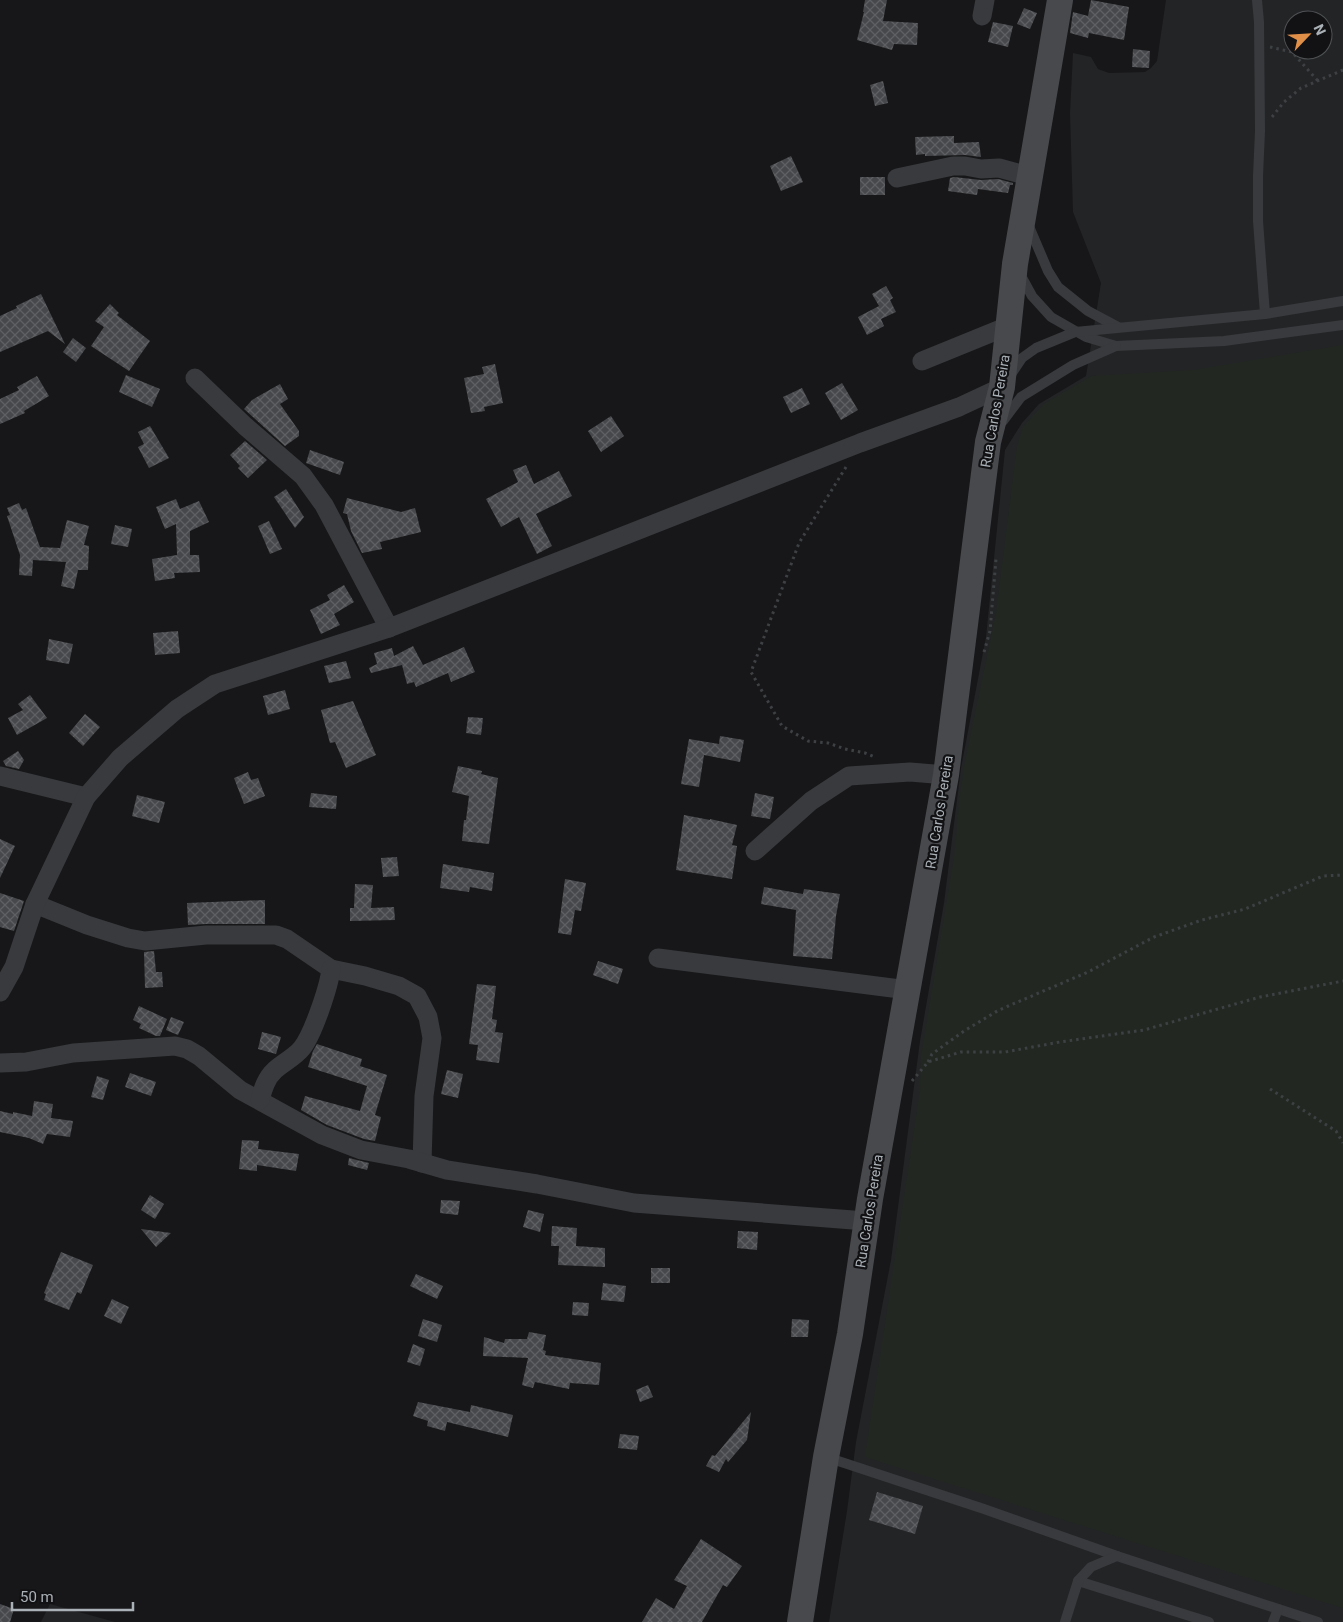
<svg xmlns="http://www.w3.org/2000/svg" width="1343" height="1622" viewBox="0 0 1343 1622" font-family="Roboto,sans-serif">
<defs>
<pattern id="building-cross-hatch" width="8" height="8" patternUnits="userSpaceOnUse" patternTransform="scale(1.25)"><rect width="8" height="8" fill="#46484b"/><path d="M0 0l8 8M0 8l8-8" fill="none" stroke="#5e6063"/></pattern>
</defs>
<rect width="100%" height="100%" fill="#171719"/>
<g fill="#232426" fill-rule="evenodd">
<path d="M1166,0H1343V1622H829L847,1511L856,1442L891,1260L920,1041L944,903L961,768L986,637L1005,450L1022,423L1039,404L1086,376L1101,283L1073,212L1070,113L1073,53L1091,57L1098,69L1109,73L1145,72L1151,68L1157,61ZM1293,20H1323V50H1293Z"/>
<polygon points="50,1604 115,1622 41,1622"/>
</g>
<polygon fill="#222821" points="1343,345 1343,1608 865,1457 920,1091 921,1057 955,852 959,802 965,762 996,614 1017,447 1023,427 1044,404 1092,376 1194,370"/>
<g fill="url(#building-cross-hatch)">
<polygon points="865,0 887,0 883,21 918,23 917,45 894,44 892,50 857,40 864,12 863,12"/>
<polygon points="1091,0 1129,7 1124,40 1089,33 1088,38 1070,33 1073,12 1088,16"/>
<polygon points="1024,8 1037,13 1030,29 1017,24"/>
<polygon points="993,22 1013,26 1008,47 988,42"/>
<polygon points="1133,49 1150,51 1149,68 1132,67"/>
<polygon points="883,81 888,103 875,106 870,85"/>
<polygon points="954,136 954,143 979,142 981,157 965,155 925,156 925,154 916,155 915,137"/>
<polygon points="791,156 803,182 781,191 770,166"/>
<rect x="860" y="177" width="25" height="18"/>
<polygon points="954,177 981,180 998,179 1013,183 1013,185 1010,185 1008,193 978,189 977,195 948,191 950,178"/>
<polygon points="886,286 893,298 890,300 896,312 881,319 884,326 867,335 858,317 879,306 872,294"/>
<polygon points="41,294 65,344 48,331 0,352 0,316 17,308 16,306"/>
<polygon points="110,304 119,313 117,315 150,341 129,371 91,346 104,327 95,321"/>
<polygon points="73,338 86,348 76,362 63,352"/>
<polygon points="495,364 503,403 484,407 485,411 471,413 464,378 484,374 482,367"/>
<polygon points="126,375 160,389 152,407 119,392"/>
<polygon points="37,376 49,396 24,411 25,413 0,424 0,399 19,390 17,387"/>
<polygon points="842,383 858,410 841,420 825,393"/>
<polygon points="280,384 288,399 280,404 299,431 299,436 285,446 244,409 252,400"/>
<polygon points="802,388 810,404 791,413 783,397"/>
<polygon points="611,416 624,436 601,452 588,431"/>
<polygon points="150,426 169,458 149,468 138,447 144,444 138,432"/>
<polygon points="245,441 267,460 248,478 238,468 240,466 230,455"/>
<polygon points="310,450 344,462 340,475 306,463"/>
<polygon points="526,465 534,484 559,471 572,496 536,514 552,546 537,554 519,517 501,527 486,499 518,482 513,470"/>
<polygon points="286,489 304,517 295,528 274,497"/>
<polygon points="347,498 401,512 415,508 421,532 380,542 382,549 362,553 351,531 347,514 343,513"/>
<polygon points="176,499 180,509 199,501 209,522 190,531 190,555 199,555 200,572 174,573 175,578 155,581 152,559 177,555 176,524 165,529 156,507"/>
<polygon points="19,503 22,510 26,508 40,547 60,548 67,520 89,526 84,545 89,546 88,570 78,570 74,589 61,586 66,562 33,560 32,576 19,575 20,555 7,516 10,515 7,508"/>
<polygon points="269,521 282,549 270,554 258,526"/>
<polygon points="115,525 132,529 128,547 111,544"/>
<polygon points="344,585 354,602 334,614 340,625 321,634 310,610 330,600 327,595"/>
<polygon points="178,631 180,653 155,655 153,633"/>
<polygon points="49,639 73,644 69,664 46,660"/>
<polygon points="413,646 423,665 464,647 475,672 451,682 448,673 416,687 414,682 407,684 402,665 371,673 369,668 377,664 374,653 392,648 394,656"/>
<polygon points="346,661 351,678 329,683 324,666"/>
<polygon points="285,690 290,709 268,715 263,696"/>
<polygon points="30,695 47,718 17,735 8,718 23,710 18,704"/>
<polygon points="353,701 376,755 346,768 335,742 330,743 321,710"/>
<polygon points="85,714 100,727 83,746 69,733"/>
<polygon points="468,717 483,718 481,735 466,733"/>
<polygon points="720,736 744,740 740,762 704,755 699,787 681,784 689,739 719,744"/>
<polygon points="18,751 24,760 19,769 6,766 3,761"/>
<polygon points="458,766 482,771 481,774 498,778 489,844 462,841 464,820 466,820 469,796 452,792"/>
<polygon points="248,772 251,780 258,778 265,796 244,804 234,778"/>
<polygon points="311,793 337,796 336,809 309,807"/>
<polygon points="755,793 774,797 770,819 751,816"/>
<polygon points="137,795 165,802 159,823 132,816"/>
<polygon points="684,815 710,820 710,819 737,825 732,845 737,846 732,879 676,870"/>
<polygon points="0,839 15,846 0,878"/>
<polygon points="397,857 399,876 383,877 381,858"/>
<polygon points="443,864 494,873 492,891 470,887 469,892 440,888"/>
<polygon points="565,879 586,883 581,911 575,910 571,935 558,933"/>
<polygon points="355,884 373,885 371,908 394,907 395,920 350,921 350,908 354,908"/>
<polygon points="764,887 803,894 804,889 840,894 836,916 832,959 793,956 796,910 761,904"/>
<polygon points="0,893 24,901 14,931 0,927"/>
<polygon points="265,900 265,924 206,924 188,925 187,903"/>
<polygon points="154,951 156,972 162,972 163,987 145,988 144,952"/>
<polygon points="598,961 623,969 618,984 593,975"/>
<polygon points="477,984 496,986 492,1019 497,1020 495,1032 503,1033 499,1063 476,1060 478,1045 469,1044"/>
<polygon points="139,1006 167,1019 160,1036 156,1036 139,1028 141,1024 133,1020"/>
<polygon points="171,1017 184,1022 178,1035 166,1030"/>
<polygon points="262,1032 281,1037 276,1054 258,1049"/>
<polygon points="317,1044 362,1059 360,1066 387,1075 375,1115 381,1117 375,1141 364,1139 327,1125 301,1110 305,1096 360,1111 367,1086 308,1067 313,1051"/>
<polygon points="447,1070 463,1074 458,1098 441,1094"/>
<polygon points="130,1073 156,1082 151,1096 125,1087"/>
<polygon points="97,1076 109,1080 103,1100 91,1097"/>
<polygon points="34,1101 53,1104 51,1118 73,1121 70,1137 47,1134 43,1144 29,1138 0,1132 0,1111 13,1114 13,1112 32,1116"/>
<polygon points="242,1140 259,1141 258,1149 299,1154 296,1171 257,1165 257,1171 239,1169"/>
<polygon points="349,1158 369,1163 367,1170 348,1165"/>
<polygon points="150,1195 164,1204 155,1219 141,1210"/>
<polygon points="441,1200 460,1201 458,1215 440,1213"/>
<polygon points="528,1210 544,1214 540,1232 523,1227"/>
<polygon points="552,1226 577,1228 576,1246 605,1248 605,1267 558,1265 559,1246 551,1246"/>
<polygon points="141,1229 171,1233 156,1247"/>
<polygon points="738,1231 758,1232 757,1250 737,1248"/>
<polygon points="61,1252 93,1265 81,1294 77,1292 69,1310 44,1300 46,1294 44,1293"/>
<rect x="651" y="1268" width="19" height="15"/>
<polygon points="416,1274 443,1286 437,1299 410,1286"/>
<polygon points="603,1283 626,1286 624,1302 601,1300"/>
<polygon points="112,1299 129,1307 121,1324 104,1316"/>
<polygon points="573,1302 589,1303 588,1316 572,1315"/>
<polygon points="423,1319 442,1325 437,1342 418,1336"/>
<polygon points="792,1319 809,1320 808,1337 791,1337"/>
<polygon points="529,1332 546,1335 543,1350 546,1351 545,1355 601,1363 599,1385 570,1383 569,1389 535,1382 533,1388 522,1385 528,1358 483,1356 484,1337 504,1343 505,1339 527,1339"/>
<polygon points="413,1344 425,1349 420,1366 407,1362"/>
<polygon points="648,1385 653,1397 640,1402 636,1390"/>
<polygon points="418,1402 470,1412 471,1405 513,1415 508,1437 447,1422 445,1431 427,1426 428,1421 413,1416"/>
<polygon points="751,1412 747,1440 728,1462 726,1459 719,1472 706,1466 712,1455 715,1456"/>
<polygon points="620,1434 639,1436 637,1450 618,1448"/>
<polygon points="877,1492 923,1506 915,1534 869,1520"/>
<polygon points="701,1539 742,1566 727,1587 723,1585 702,1622 642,1622 656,1598 674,1609 687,1586 674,1580"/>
<polygon points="0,1604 14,1609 10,1622 0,1622"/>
</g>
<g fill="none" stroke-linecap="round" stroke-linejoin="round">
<g stroke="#3e4144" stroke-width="3" stroke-dasharray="2.5 4" stroke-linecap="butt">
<polyline points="1270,47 1292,52 1318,81"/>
<polyline points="1272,117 1284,102 1301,88 1343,70"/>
<polyline points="846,467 799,543 751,672 782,726 808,741 828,743 845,749 865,753 875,757"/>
<polyline points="984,652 990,631 996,559"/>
<polyline points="928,1062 932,1054 964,1031 999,1010 1088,972 1154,937 1202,920 1245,909 1323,876 1343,875"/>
<polyline points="912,1081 928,1062 961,1052 1005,1052 1060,1042 1144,1030 1260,997 1343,981"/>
<polyline points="1270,1089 1336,1131 1343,1143"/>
</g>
<g stroke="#383a3d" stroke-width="10">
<polyline points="1257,0 1259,22 1260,131 1258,176 1258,221 1265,314"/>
<polyline points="1028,224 1048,271 1058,287 1088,311 1118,327"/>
<polyline points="1020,274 1032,296 1051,317 1086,337 1116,346 1224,341 1343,325"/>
<polyline points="1010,376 1022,358 1036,348 1075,332 1265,314 1343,301"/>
<polyline points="1003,421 1021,397 1073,365 1116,346"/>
<polyline points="826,1457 984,1509 1117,1556 1318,1622"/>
<polyline points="1078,1581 1209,1622"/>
<polyline points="1065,1622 1078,1581 1091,1567 1117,1556"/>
<polyline points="1273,1622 1278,1609"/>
</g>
<g stroke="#383a3d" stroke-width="19">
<polyline points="982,16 985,0"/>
<polyline points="897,178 953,166 965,166 981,169 999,168 1029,176"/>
<polyline points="922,361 1008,326"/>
<polyline points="195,378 245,426 303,476 324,505 389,628"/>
<polyline points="0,776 86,797"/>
<polyline points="755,851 811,801 849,776 910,772 946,775"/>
<polyline points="35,904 87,925 128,938 145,941 206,935 276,935 287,939 331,969 365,976 399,986 417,996 428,1017 432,1038 424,1096 422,1163"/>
<polyline points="658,958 908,990"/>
<polyline points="0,992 14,967 35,904 86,797 120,758 177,709 215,684 389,628 860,443 959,407 1002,387"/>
<polyline points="0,1063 26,1062 73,1053 175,1046 187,1049 199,1056 240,1090 322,1135 361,1150 409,1159 447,1170 537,1184 634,1203 866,1221"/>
<path d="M260,1100C263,1089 266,1078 275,1070C284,1062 295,1057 302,1048C313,1034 329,987 331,969"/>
</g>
<polyline stroke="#47494d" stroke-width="26" points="800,1622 826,1457 850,1334 870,1199 946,775 988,442 1002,387 1015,264 1060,0"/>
</g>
<g text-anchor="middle" stroke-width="4.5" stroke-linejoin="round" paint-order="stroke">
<g font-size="14" fill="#aab1b7" stroke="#121214">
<text transform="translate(995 411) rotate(-80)" y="5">Rua Carlos Pereira</text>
<text transform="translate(939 812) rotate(-81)" y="5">Rua Carlos Pereira</text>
<text transform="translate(869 1211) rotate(-81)" y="5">Rua Carlos Pereira</text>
</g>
</g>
<g transform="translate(1308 35) rotate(65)"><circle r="24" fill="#121214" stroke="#4f5255"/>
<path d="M0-4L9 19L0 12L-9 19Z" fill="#e08f48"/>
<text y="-8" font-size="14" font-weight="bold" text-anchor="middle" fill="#aab1b7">N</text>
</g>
<path d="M12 1602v8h121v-8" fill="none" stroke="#aab1b7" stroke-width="2.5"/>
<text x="20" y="1602" font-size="15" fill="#aab1b7" stroke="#121214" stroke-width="4" paint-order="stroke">50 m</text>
</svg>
